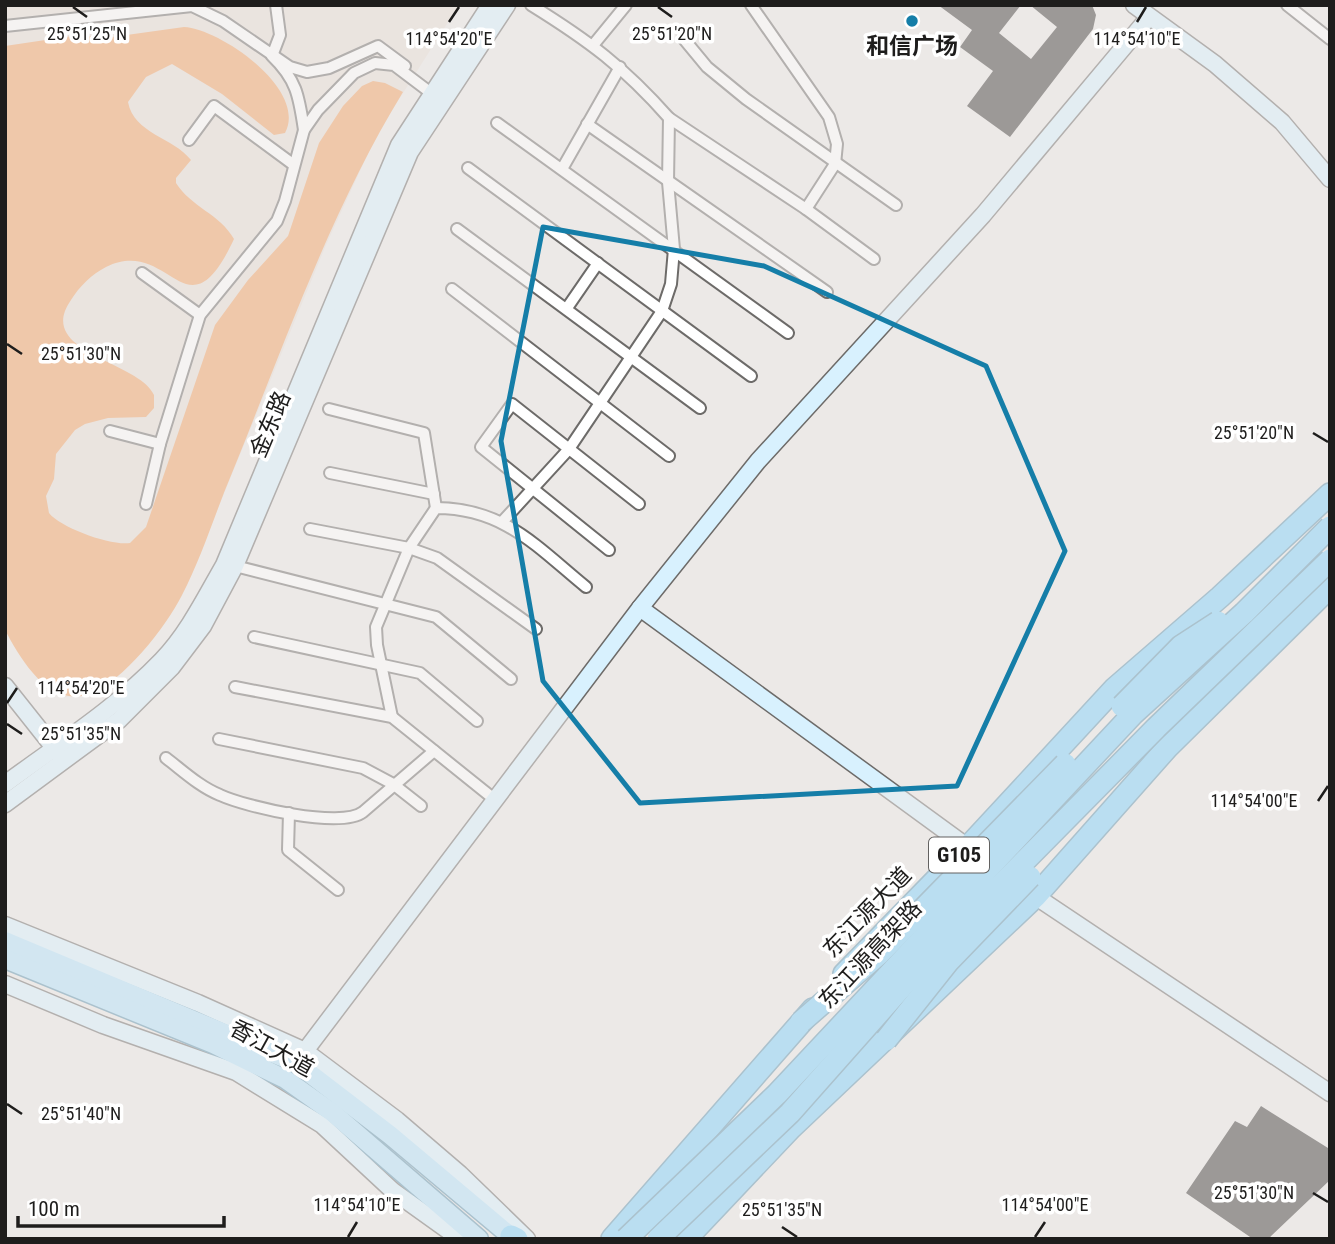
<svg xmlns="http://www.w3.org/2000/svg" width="1335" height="1244" viewBox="0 0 1335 1244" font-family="'Roboto Condensed','Noto Sans SC',sans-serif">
<rect width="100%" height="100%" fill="#ece9e7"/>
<polygon fill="#e7ddd6" points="5,5 459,5 377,134 326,245 182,596 140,654 106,685 88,695 65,697 45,688 5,630"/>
<path fill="#f1a161" d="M184,27C221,29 308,90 285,133L274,135L222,94L172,64L146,77L128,102C134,134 173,137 191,160L176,178V183C191,207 220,214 234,239C186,342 171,235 106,267C92,274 79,287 71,300C34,353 139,361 154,395V408L146,417L108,418L85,424L75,430L56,454L54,479L46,496L49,513C61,528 111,546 130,543L146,527L215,325L248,280L288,236L319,143L343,106L362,86L373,81L385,83L403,92C331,210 284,345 232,473C215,513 202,557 182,595C166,627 123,682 89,694C49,708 21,660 5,630V46L79,35L105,38Z"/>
<g fill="#3a3836">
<polygon points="938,5 1021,5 999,33 1031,59 1057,27 1030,5 1092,5 1096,15 1093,29 1010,137 967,106 993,71 960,47 972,30"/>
<polygon points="1261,1106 1328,1148 1330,1180 1268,1239 1253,1239 1186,1193 1235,1121 1247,1127"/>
</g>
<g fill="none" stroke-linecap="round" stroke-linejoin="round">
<defs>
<g id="street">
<path d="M276,5L280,35L272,56C297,80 299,97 304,130"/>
<polyline points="751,5 829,117 837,144 835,164 806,209"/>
<polyline points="1287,5 1330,39"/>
<polyline points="5,26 192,6 223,21 290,67 307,72 329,68 378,46 405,66"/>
<polyline points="683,38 707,67 746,99 896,205"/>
<polyline points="594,44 626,5"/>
<polyline points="669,118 806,209 874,259"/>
<polyline points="497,123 788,333"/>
<polyline points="587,124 827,292"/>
<polyline points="189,140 214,106 294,165"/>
<polyline points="468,168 751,376"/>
<polyline points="562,169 620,67"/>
<polyline points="457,229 700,408"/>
<polyline points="142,273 200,315"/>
<polyline points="452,289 669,456"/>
<polyline points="567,308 598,263"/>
<polyline points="329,409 424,433 436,508"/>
<polyline points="110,431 160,444"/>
<polyline points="330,473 434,494"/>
<polyline points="146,504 160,444 200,315 277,221 285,201 304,130 318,110 354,73 375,63 394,65 431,93"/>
<path d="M503,521L569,449L662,311L671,284L674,249L668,182L669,118C624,67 589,41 531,5"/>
<polyline points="310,529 409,548 437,558 536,629"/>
<polyline points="609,550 481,447 512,404 639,504"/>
<polyline points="235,566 436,617 511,679"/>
<polyline points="254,637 420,673 477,721"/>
<polyline points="235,687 392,717 494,799"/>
<path d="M392,717L377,645L376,627L409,548L436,508C504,508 537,547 586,587"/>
<polyline points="219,739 363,768 393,784 421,806"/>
<path d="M166,758C183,771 200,787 220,795C246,807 341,829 363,812L434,751"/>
<polyline points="289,813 288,850 338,890"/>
</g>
<g id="secondary">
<polyline points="1134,5 1215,64 1282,122 1330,179"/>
<polyline points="640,608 977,854"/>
<polyline points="5,686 59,754"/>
<path d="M5,784C59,744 115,709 162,660C188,633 205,598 224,565L399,145L490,5"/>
<polyline points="5,804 119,720 172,667 203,626 235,566 410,152 507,5"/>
<polyline points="1026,890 1330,1093"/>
<polyline points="5,925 198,1003 305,1051 397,1120 460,1174 527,1239"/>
<polyline points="5,984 103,1025 236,1072 322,1125 393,1191 460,1239"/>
<polyline points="296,1063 640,608 758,461 983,215 1149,17"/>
</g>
<g id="primary">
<polyline points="5,941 296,1063 390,1135 514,1239"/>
<polyline points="5,959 213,1044 285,1079 333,1113 479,1239"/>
</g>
<g id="highway">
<polyline points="844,974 968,847 1115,688 1220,597 1330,494"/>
<polyline points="511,1236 517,1239"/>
<polyline points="612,1239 813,1009"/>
<polyline points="686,1239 791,1128 1035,897 1167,748 1330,587"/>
</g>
</defs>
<use href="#street" stroke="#6d6b69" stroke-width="14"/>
<use href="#secondary" stroke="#6d6b69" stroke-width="19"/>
<use href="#primary" stroke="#5c92ae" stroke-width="21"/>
<use href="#highway" stroke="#5c92ae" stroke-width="24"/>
<use href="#street" stroke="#fff" stroke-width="10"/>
<use href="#secondary" stroke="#d8f1fe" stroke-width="16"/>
<use href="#primary" stroke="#b1e3fd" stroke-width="18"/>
<use href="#highway" stroke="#7dd1fc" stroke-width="21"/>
<defs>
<g id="highway-bridge">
<polyline points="1122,706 1181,646 1218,622"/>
<polyline points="801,1022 880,953 1065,764"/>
<polyline points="886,1040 948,962 1030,877"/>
<polyline points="626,1239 777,1094 1133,714 1244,613 1330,527"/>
<polyline points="658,1239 790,1113 915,972 1156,728 1330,560"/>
</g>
</defs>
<use href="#highway-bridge" stroke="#5c92ae" stroke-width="24" stroke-linecap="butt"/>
<use href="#highway-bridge" stroke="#7dd1fc" stroke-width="21"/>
</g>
<path d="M0 0H1335V1244H0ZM543,227L764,266L986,366L1065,551L957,786L640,803L543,681L501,441Z" fill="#ece9e7" fill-opacity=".55" fill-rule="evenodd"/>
<path fill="none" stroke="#157ea8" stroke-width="5" stroke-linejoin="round" d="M543,227L764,266L986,366L1065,551L957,786L640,803L543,681L501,441Z"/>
<path fill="none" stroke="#1e1d1c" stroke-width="2.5" d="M73,7L87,17M658,7L672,17M449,22L459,7M1137,22L1146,7M7,344L22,354M1313,433L1328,442M7,703L17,688M7,724L22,734M1318,801L1328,786M7,1104L22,1114M1313,1193L1328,1202M782,1227L797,1237M348,1237L357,1222M1035,1237L1045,1222"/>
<circle fill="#157ea8" stroke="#fff" stroke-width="2.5" cx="912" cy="21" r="7"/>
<g text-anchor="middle" stroke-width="7" stroke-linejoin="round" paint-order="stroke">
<rect fill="#fff" stroke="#626160" stroke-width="2" x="929" y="837.5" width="60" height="35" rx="5"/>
<g font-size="21" font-weight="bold" fill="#1e1d1c">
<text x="959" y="862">G105</text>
</g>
<g font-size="23" font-weight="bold" fill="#1e1d1c" stroke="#fff">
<text x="912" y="54">和信广场</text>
</g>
<g font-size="23" fill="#1e1d1c" stroke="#fff">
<text transform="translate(270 424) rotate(-67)" y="8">金东路</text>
<text transform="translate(867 912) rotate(-46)" y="8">东江源大道</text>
<text transform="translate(870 954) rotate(-47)" y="8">东江源高架路</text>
<text transform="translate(272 1048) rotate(29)" y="8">香江大道</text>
</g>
</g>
<g font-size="18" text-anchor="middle" fill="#1e1d1c" stroke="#fff" stroke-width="7" stroke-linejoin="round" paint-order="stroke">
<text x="87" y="40">25°51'25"N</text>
<text x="672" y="40">25°51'20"N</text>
<text x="449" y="45">114°54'20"E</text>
<text x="1137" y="45">114°54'10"E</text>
<text x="81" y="360">25°51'30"N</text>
<text x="1254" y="439">25°51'20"N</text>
<text x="81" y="694">114°54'20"E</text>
<text x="81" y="740">25°51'35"N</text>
<text x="1254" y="807">114°54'00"E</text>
<text x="81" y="1120">25°51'40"N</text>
<text x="1254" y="1199">25°51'30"N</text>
<text x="357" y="1211">114°54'10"E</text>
<text x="1045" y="1211">114°54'00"E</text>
<text x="782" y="1216">25°51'35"N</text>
</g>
<rect width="1335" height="1244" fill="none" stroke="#1e1d1c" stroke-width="14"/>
<path d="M18 1216v10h206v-10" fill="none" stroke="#1e1d1c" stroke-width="3.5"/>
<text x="28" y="1216" font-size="21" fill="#1e1d1c" stroke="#ffffff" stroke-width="5" paint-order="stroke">100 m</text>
</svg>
